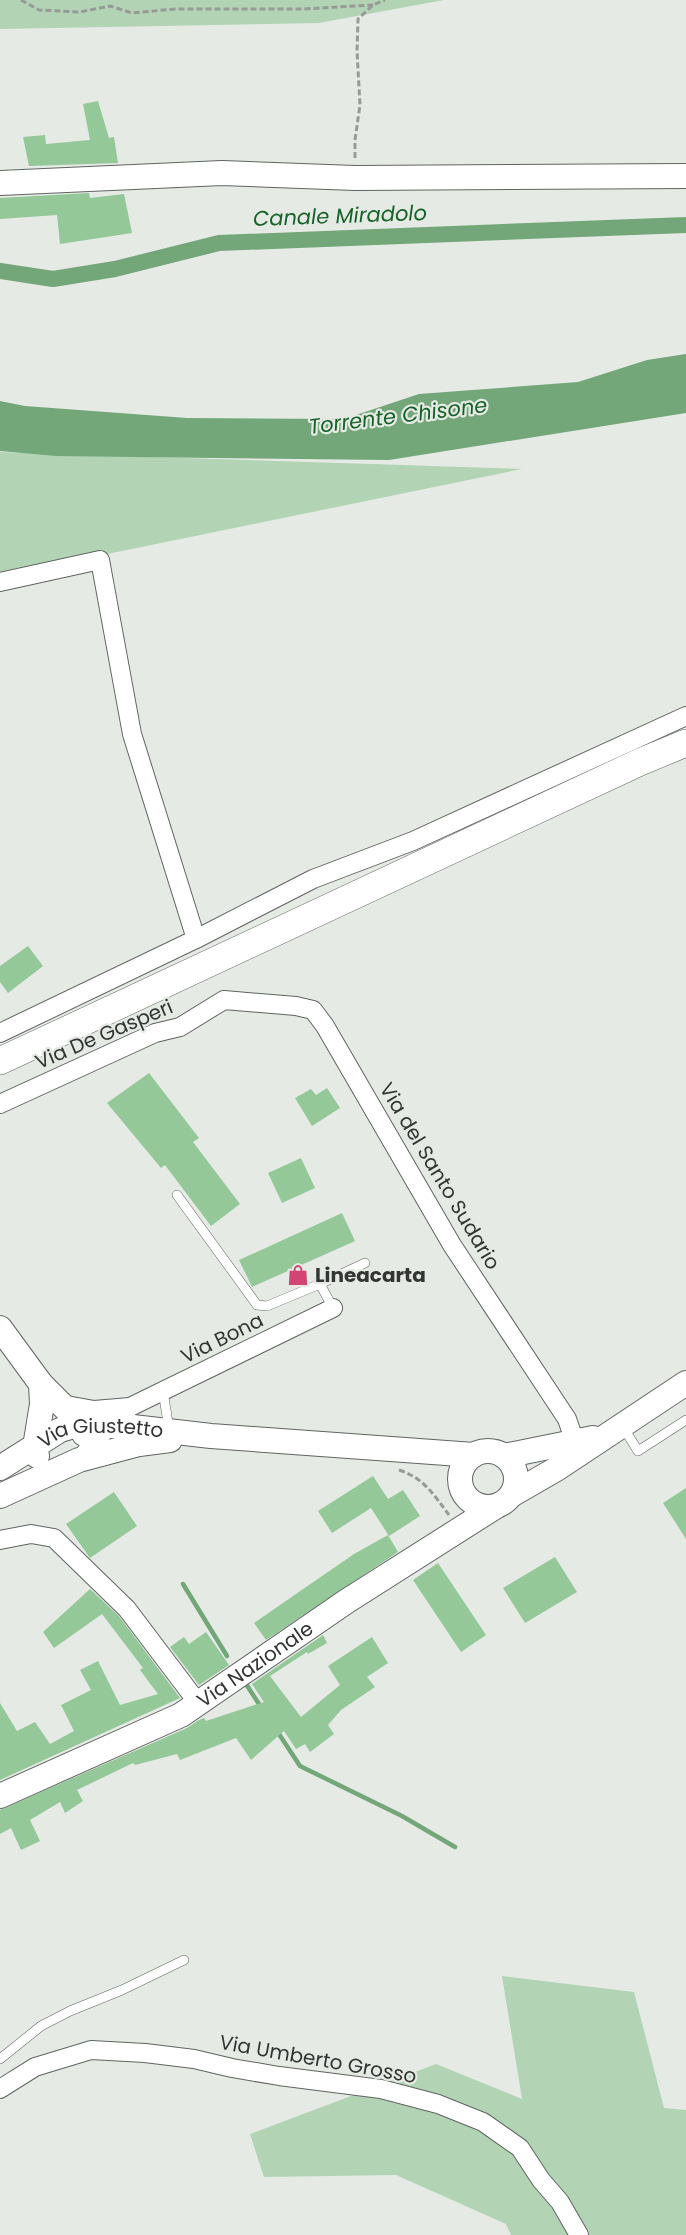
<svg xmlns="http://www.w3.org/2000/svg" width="686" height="2235" viewBox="0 0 686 2235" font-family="Poppins,sans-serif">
<rect width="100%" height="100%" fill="#e5eae5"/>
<g fill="#b2d4b5">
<polygon points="0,0 444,0 319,23 0,29"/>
<polygon points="0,452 522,469 0,576"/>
<polygon points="502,1976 634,1992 664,2108 686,2110 686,2235 511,2235 506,2224 396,2175 264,2177 250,2134 436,2064 522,2099"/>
</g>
<polygon fill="#73a678" points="686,354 686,413 389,460 56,456 0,451 0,401 25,406 187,418 344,419 419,394 578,382 647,360"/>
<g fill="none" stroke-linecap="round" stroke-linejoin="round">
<g stroke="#73a678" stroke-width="4.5">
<polyline points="183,1584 227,1656"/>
<polyline points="246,1684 261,1707"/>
<polyline points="277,1731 300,1766 402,1816 455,1847"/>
</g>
<polyline stroke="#73a678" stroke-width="16" points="0,271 53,279 115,269 219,243 686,225"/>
</g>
<g fill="#94c899">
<polygon points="98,101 109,138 114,137 118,163 29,166 23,137 45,135 46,144 90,140 83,104"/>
<polygon points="89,193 90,198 124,194 132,233 60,244 57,215 0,219 0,198"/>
<polygon points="28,946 43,966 8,993 0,982 0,966"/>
<polygon points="149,1073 199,1138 193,1142 240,1204 211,1226 165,1165 161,1168 107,1103"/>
<polygon points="327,1088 340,1108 312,1126 295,1098 311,1089 316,1095"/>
<polygon points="301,1158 315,1188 282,1203 268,1173"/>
<polygon points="342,1213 355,1241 252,1287 239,1260"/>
<polygon points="373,1476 388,1499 403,1490 420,1516 389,1536 371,1508 332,1533 318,1511"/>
<polygon points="686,1488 686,1539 663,1503"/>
<polygon points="114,1492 137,1526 90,1558 66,1524"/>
<polygon points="388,1535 398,1552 266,1640 254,1623 354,1554"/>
<polygon points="555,1557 577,1592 525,1623 503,1588"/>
<polygon points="438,1563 486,1635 461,1652 413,1580"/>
<polygon points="90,1589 119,1616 180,1698 0,1780 0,1703 17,1731 35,1722 50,1744 74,1731 61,1705 91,1690 80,1670 98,1661 120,1705 158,1694 140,1670 143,1668 102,1614 54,1648 43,1632"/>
<polygon points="206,1632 229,1665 199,1685 170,1647 184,1637 189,1644"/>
<polygon points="323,1635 327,1643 308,1654 307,1652 270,1676 301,1717 340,1685 328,1666 372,1637 388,1663 367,1677 375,1687 341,1710 328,1725 334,1734 310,1752 305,1744 296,1749 284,1731 251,1760 236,1738 180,1760 177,1754 135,1765 133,1763 77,1790 83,1801 65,1813 60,1802 30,1820 40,1841 21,1850 11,1828 0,1834 0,1810 187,1728 199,1720 204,1718 206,1721 264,1702 252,1684"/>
</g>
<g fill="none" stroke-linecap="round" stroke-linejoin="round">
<defs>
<g id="lane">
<polyline points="177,1195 257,1305 267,1306 320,1284 333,1308"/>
<polyline points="320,1284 365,1263"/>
<polyline points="163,1391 169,1429"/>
<polyline points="623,1427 638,1451 686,1420"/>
<polyline points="0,2059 41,2026 70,2011 122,1990 184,1960"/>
</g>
<g id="street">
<polyline points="0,582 100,560 132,734 196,939"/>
<polyline points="0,1033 196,939 313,879 413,841 686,716"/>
<polyline points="0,1104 155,1033 180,1027 224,1000 296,1006 313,1010 325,1026 452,1245 567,1419 575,1442"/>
<polyline points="61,1404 94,1410 130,1407"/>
<polyline points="79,1460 113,1421 130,1407 333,1308"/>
<polyline points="0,1540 31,1534 54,1538 127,1609 198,1703"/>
<polyline points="0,2089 35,2067 91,2050 145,2053 194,2059 232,2068 279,2076 381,2089 438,2104 483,2122 520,2148 541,2180 560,2202 579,2235"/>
</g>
<g id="secondary">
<polyline points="0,183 222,173 355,178 686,176"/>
<polyline points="0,1328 41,1384 83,1426 84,1434"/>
<circle cx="488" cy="1479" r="28"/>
<polyline points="37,1456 35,1447 42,1404 41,1384"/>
<polyline points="504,1456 593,1438"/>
<path id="s1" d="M0,1468L60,1430L74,1426H124L211,1436L474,1455"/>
<polyline points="513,1494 558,1468 686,1383"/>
<polyline points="0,1496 79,1460 139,1444 170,1440"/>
<path id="s2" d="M0,1796L181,1715L347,1601L495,1507"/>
</g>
<polyline id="primary" points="0,1061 640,762 686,743"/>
</defs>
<use href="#lane" stroke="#606561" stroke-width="10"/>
<use href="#street" stroke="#606561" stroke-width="20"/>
<use href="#secondary" stroke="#606561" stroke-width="26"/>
<use href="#primary" stroke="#606561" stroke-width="28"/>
<g stroke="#979b97" stroke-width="3" stroke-dasharray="6 3" stroke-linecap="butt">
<polyline points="21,0 39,10 80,12 110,6 132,13 175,9 303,9 373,5"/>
<polyline points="355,158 355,140 360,105 357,51 358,19 373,5 385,0"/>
<path d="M399,1470C424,1478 434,1495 449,1515"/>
</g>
<use href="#lane" stroke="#fff" stroke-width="9"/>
<use href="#street" stroke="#fff" stroke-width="18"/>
<use href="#secondary" stroke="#fff" stroke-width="24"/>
<use href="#primary" stroke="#fff" stroke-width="27"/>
</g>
<defs>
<symbol id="shop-bare" viewBox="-9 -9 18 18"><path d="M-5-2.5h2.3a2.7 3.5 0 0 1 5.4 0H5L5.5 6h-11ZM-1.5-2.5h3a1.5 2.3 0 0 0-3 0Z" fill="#d14473" stroke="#e5eae5" stroke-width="2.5" paint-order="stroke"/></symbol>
</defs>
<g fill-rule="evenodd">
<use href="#shop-bare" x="283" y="1260" width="30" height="30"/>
</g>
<g text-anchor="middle" stroke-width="4.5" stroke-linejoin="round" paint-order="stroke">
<g font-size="20" fill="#333533" stroke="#e5eae5">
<text transform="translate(104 1034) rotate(-23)" y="7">Via De Gasperi</text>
<text transform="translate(440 1176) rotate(59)" y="7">Via del Santo Sudario</text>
<text transform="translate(222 1338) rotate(-26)" y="7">Via Bona</text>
<text dy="7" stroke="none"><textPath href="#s1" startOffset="111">Via Giustetto</textPath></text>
<text dy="7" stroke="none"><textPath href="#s2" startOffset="288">Via Nazionale</textPath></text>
<text transform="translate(318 2059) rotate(10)" y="7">Via Umberto Grosso</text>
</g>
<g font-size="20" font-weight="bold" fill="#333533" stroke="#e5eae5" text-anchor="start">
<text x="315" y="1282">Lineacarta</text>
</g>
<g font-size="21" font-style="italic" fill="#176228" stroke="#e5eae5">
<text transform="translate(340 216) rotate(-2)" y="7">Canale Miradolo</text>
<text transform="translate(398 416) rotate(-7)" y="7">Torrente Chisone</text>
</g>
</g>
</svg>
